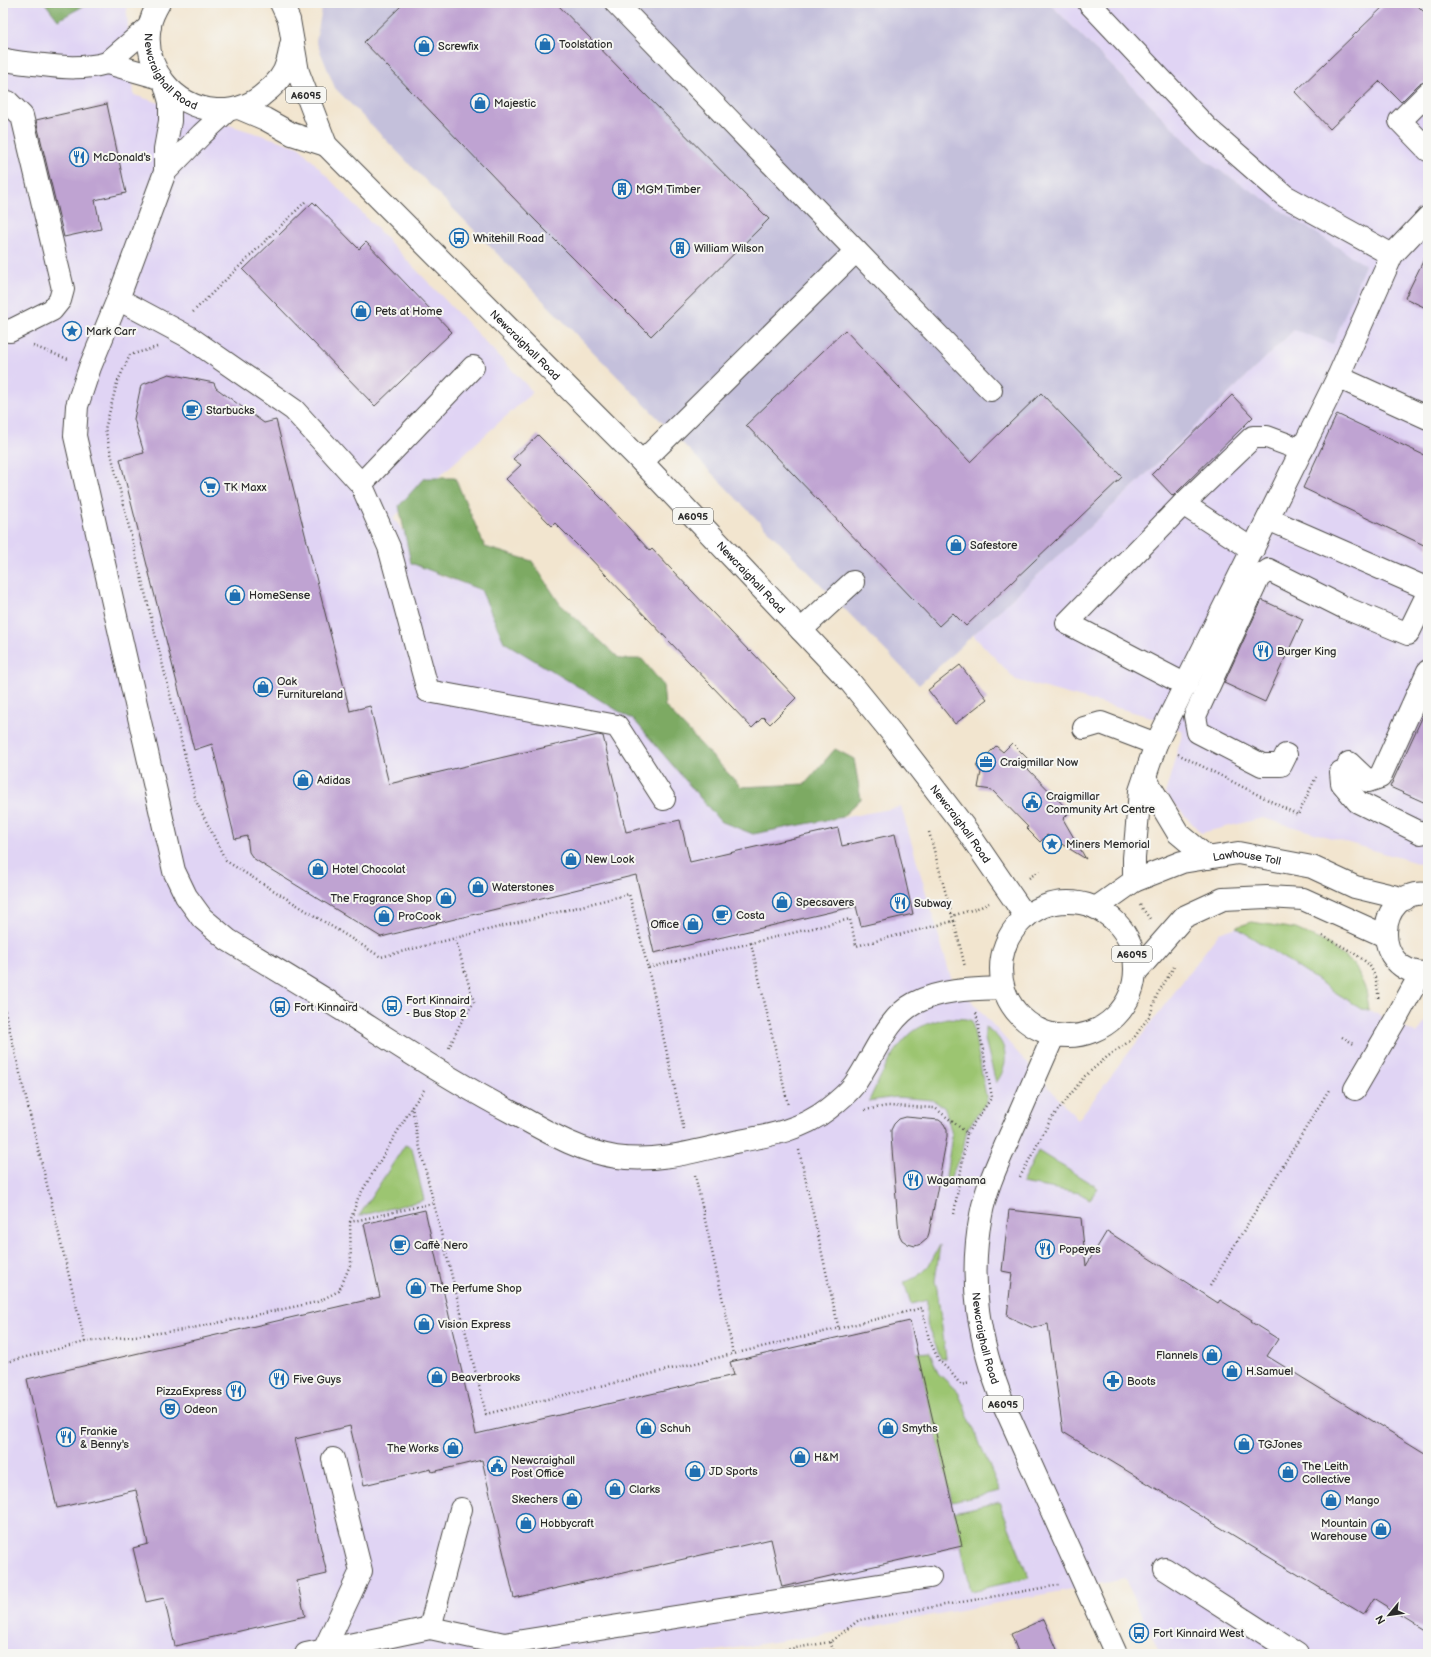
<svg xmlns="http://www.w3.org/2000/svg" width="1431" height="1657" viewBox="0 0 1431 1657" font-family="'Balsamiq Sans',sans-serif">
<rect width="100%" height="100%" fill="#f6f6f2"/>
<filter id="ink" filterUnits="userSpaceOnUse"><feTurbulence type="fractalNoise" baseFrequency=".025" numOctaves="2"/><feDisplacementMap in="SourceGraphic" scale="8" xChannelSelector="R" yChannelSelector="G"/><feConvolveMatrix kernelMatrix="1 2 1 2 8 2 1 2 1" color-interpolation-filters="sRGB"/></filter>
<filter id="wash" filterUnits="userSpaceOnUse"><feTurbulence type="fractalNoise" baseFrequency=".012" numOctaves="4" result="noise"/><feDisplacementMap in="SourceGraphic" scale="16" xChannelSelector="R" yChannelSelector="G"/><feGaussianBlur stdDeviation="0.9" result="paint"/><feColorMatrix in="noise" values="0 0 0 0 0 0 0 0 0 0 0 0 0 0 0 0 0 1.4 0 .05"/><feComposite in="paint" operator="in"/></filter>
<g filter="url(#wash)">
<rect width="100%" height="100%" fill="#f2e5cf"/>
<g fill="#e0d4f4">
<polygon points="3,3 126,3 134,95 299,147 533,392 393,518 439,575 481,590 505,642 636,721 720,821 753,834 901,807 951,978 1078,1120 1219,933 1252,922 1296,929 1324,942 1354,964 1366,990 1369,1010 1417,1034 1428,1018 1428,1654 1160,1654 1125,1579 859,1629 696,1654 3,1654"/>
<polygon points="1049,3 1428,3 1428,866 1263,818 1201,833 1165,794 1183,731 1151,717 1016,680 973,635 1136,484 1294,330 1365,266 1207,162"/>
</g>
<polygon fill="#c4c0db" points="323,3 1049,3 1207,162 1365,265 1333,344 1294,330 1136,484 919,685 335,88 316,41"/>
<g fill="#9cc571" stroke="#64784e">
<polygon points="1252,922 1296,929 1324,942 1354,964 1366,990 1369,1010 1361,1009 1236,927"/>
<path d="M947,1018L967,1019L972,1021L987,1101L967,1129L963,1149L948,1184H945L952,1135L945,1108L933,1100L896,1097L869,1101C879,1079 897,1041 917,1029C927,1023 936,1021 947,1018Z"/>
<path d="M985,1027C1008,1040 1011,1063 996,1083L985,1039Z"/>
<polygon points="405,1145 412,1148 424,1200 359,1216"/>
<polygon points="1038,1151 1098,1188 1090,1199 1079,1193 1022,1183"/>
<polygon points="940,1245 935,1281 937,1289 946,1358 941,1359 926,1322 927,1300 911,1304 904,1282 917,1277 929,1265"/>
<polygon points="930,1352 938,1373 958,1392 1000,1491 952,1502 917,1353"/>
<polygon points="999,1502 1029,1578 971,1591 954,1512"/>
</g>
<g fill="#7daa63" stroke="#546a47">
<polygon points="45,3 89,3 58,20"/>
<polygon points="424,478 455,478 485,547 532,561 560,604 620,659 642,659 663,685 665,706 741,787 805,784 835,749 854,759 861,799 842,817 753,834 720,821 635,721 504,642 481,590 411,563 399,506"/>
</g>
<g id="blocks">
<g fill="#bfa3d2">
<polygon points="404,3 556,3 626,75 769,219 651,336 534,219 364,42"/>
<polygon points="1387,3 1415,3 1428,16 1428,81 1419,84 1401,102 1380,81 1330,129 1295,92"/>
<polygon points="107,104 126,193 95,200 101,229 64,237 36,120"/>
<polygon points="313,202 359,249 366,242 452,332 375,406 243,270"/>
<polygon points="1428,251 1428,309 1405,298"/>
<polygon points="845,330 970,462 1041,393 1122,477 966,626 953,613 939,626 746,425"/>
<polygon points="169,374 214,383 216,388 264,423 276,420 350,711 370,706 389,784 598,735 603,736 626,832 680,820 690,862 838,828 842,846 895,834 913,914 861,926 856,906 654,953 636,875 381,937 265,866 253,858 249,852 247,836 235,839 212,744 194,750 120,459 144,453 134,419 141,385"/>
<polygon points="1232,395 1253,417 1173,496 1152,474"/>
<polygon points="1337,414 1428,457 1428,547 1303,488"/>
<polygon points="538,435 607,504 650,551 652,549 750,652 751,651 796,698 770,724 763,717 752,728 586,554 555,523 552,526 506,479 521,465 513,459"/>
<polygon points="1262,600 1303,619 1265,702 1224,683"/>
<polygon points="960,665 987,699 955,724 928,690"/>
<polygon points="1428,705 1428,804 1390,787"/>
<polygon points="1012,743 1029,760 1024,765 1070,812 1063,819 1086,859 1047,835 1040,842 1026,828 1028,827 992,790 978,788 981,772 976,766 996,746 1003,752"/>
<polygon points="906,1117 939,1120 944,1124 947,1130 947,1137 929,1233 927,1239 921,1244 915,1246 908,1244 902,1240 899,1234 891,1137 891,1130 894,1124 899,1119"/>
<polygon points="425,1210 476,1434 734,1375 730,1362 910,1321 962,1546 782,1587 771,1539 514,1598 482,1460 432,1472 431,1469 364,1485 350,1426 295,1439 327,1574 297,1581 305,1616 175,1646 164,1598 146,1602 133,1548 148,1544 136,1490 57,1508 27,1379 380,1297 364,1224"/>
<polygon points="1009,1210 1081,1218 1086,1266 1107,1231 1218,1303 1220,1300 1252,1320 1251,1322 1278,1339 1267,1356 1428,1455 1428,1632 1373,1598 1363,1614 1063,1432 1048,1324 1033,1328 1007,1316 1012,1273 1002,1271"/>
<polygon points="1044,1619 1059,1654 1019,1654 1011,1634"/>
</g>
</g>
</g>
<g filter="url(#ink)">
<use href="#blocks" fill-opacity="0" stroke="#494744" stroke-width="1"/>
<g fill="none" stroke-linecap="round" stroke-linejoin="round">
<defs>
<g id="minor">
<polyline points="616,3 991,390"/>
<polyline points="1089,3 1207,128 1285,196 1392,255"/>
<path d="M3,59C16,63 29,63 43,65C65,68 85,69 107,63L150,26"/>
<polyline points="107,63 160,78"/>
<path d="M165,84L170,102V121L165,149V172L118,299L90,367L77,406L75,436L174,871L186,896L202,918L228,940C277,970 326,999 374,1030C419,1059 465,1088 513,1113C546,1131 578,1151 616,1157C656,1163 696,1151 735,1142C767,1136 802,1130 828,1109C837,1102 847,1094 854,1085C873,1059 886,1018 915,1003C941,989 974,989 1003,988"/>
<polyline points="1428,93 1400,121 1428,150"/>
<polyline points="165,172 202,134 228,110"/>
<polyline points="118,299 189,337 294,410 361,484 389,547 428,691 617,726 664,799"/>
<polyline points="3,330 10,331 52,310 60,300 63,289 22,116 8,102"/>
<polyline points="1338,377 1428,418"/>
<polyline points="642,462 856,251"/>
<polyline points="361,484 473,367"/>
<polyline points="1183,504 1253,437 1267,437 1302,450"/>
<polyline points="1268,519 1428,589"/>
<polyline points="801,630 853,582"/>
<polyline points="1186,685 1067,623 1183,504 1253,550"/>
<polyline points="1084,728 1101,723 1156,744"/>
<polyline points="1286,755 1281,765 1262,765 1198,732 1195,716 1259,577 1269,570 1343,607 1408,634 1428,593"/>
<polyline points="1349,763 1368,781 1380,777 1428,671"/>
<polyline points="1341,772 1342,783 1358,802 1421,833 1428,831"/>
<polyline points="1145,778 1178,833 1208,858"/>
<polyline points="1134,881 1134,858 1140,791 1156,744 1338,377 1392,255 1428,217"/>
<path d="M1428,894C1375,887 1369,975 1428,973"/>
<path id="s1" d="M1096,908L1134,881L1182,862L1238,853L1312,867L1355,887L1405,899"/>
<polyline points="1135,973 1184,917 1223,899 1267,897 1303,899 1385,936"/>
<polyline points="1355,1089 1397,1017 1421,973"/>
<polyline points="1165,1569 1297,1654"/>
<polyline points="430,1628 461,1509"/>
<polyline points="324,1650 361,1571 333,1459"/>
<polyline points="306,1654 430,1628 504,1644 930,1577"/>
</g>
<g id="major">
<path id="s2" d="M159,3C155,10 151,17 150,25C142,68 174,107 216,110C235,111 252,105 266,92C275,85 284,75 287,63C289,57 290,51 291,45"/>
<path id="s3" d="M281,3L289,20L298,72L326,145L642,462L851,683L891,732L965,828L1026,917"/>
<polyline points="239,108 265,119 292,134 326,145"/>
<circle cx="1068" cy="969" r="67"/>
<path id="s4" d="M1054,1035C1039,1068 1025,1102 1010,1135C999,1161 986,1187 981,1215C968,1282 979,1343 1004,1405L1116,1654"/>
</g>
</defs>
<use href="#minor" stroke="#494744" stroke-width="24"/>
<use href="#major" stroke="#494744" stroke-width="24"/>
<g stroke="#494744" stroke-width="2.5" stroke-dasharray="1 3" stroke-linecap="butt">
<polyline points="193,312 307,200"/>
<polyline points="33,346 68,359"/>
<polyline points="157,347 130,355 117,383 105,429 196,801 226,861 381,957 629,894 648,968 850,919 856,946 954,921 965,967"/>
<polyline points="1178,754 1298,815 1316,777"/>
<polyline points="929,832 952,916"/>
<polyline points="1029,878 1039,871"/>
<polyline points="1140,905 1150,919"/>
<polyline points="954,921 952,916 981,907 989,903"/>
<path d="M1323,936C1336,943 1358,954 1368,964C1375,971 1379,990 1378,1000"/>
<polyline points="751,943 788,1105"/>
<polyline points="648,968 684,1130"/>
<polyline points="3,1003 85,1342"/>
<polyline points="1342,1037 1354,1044"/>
<polyline points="449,1048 460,1024 474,1002 455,938"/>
<polyline points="424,1090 412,1107 417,1136 486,1414 922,1308 929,1339 939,1361 949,1370 961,1385 970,1383"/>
<polyline points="865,1110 887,1106 935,1108 967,1133 954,1214 957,1214"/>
<polyline points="967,1133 992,1097 976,1013"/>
<polyline points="799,1150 839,1330"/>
<polyline points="695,1175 727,1319 733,1355"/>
<polyline points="1020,1177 1051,1119 1085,1076 1107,1057 1134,1038 1150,1015 1157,995 1174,967"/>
<polyline points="350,1222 358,1198 412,1107"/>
<polyline points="1210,1286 1330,1088"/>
<polyline points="3,1363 85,1342 183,1330 317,1302 339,1291 351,1263 350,1222 434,1203"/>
<polyline points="830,1642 835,1654"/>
<polyline points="761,1654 830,1642 859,1620 1059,1585"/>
</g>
<use href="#minor" stroke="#fff" stroke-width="22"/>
<use href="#major" stroke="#fff" stroke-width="22"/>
</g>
</g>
<defs>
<symbol id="shop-ring" viewBox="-11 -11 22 22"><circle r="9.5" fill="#f6f6f2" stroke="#1f6fb2" stroke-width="1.5"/><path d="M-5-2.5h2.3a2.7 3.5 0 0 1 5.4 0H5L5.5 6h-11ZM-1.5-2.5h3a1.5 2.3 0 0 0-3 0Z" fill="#1f6fb2"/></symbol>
<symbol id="restaurant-ring" viewBox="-11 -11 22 22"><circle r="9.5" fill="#f6f6f2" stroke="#1f6fb2" stroke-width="1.5"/><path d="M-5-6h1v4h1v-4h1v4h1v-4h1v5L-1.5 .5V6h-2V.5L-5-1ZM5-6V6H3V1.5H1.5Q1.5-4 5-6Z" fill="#1f6fb2"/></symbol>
<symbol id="building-ring" viewBox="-11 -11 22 22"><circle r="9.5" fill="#f6f6f2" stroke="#1f6fb2" stroke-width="1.5"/><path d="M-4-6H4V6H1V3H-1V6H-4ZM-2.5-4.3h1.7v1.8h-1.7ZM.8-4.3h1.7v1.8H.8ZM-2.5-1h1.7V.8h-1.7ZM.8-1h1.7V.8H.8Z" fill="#1f6fb2"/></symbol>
<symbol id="bus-ring" viewBox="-11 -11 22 22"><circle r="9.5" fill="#f6f6f2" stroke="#1f6fb2" stroke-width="1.5"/><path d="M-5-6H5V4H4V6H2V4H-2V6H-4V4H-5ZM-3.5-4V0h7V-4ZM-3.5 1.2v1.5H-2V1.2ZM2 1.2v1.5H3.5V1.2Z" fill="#1f6fb2"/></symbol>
<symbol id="sight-ring" viewBox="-11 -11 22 22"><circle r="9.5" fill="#f6f6f2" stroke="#1f6fb2" stroke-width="1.5"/><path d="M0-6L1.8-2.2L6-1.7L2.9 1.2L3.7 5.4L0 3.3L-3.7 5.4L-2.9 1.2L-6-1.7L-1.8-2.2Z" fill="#1f6fb2"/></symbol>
<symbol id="cafe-ring" viewBox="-11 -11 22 22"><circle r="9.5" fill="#f6f6f2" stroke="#1f6fb2" stroke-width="1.5"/><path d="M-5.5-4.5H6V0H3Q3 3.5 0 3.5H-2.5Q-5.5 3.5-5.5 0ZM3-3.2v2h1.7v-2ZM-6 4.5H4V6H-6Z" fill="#1f6fb2"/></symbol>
<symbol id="supermarket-ring" viewBox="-11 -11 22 22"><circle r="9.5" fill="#f6f6f2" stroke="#1f6fb2" stroke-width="1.5"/><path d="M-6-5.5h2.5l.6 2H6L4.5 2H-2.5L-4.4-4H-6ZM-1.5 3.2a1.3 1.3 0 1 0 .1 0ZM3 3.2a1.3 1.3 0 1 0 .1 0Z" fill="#1f6fb2"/></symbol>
<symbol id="office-ring" viewBox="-11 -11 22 22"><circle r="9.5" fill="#f6f6f2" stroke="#1f6fb2" stroke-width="1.5"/><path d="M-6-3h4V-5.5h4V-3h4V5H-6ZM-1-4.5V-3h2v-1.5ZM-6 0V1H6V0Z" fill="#1f6fb2"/></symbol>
<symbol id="civic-ring" viewBox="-11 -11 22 22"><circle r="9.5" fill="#f6f6f2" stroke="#1f6fb2" stroke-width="1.5"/><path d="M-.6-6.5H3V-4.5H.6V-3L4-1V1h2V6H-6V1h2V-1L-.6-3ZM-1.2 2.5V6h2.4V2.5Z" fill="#1f6fb2"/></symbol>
<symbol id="pharmacy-ring" viewBox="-11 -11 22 22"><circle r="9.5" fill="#f6f6f2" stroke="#1f6fb2" stroke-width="1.5"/><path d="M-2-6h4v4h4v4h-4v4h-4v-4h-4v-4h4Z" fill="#1f6fb2"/></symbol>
<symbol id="theatre-ring" viewBox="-11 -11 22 22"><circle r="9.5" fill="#f6f6f2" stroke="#1f6fb2" stroke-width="1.5"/><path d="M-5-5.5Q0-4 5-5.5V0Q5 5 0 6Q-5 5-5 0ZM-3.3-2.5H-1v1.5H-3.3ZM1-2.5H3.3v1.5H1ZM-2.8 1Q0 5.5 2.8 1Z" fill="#1f6fb2"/></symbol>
</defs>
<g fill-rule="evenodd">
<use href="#shop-ring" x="534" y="33" width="22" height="22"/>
<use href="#shop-ring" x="413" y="35" width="22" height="22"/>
<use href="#shop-ring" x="469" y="92" width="22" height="22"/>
<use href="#restaurant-ring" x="68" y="146" width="22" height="22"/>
<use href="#building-ring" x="611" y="178" width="22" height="22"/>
<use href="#bus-ring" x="448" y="227" width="22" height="22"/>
<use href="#building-ring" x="669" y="237" width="22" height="22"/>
<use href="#shop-ring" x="350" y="300" width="22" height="22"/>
<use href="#sight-ring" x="61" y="320" width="22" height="22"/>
<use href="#cafe-ring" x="181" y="399" width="22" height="22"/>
<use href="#supermarket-ring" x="199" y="476" width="22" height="22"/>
<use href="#shop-ring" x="945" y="534" width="22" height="22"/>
<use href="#shop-ring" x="224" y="584" width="22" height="22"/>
<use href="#restaurant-ring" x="1252" y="640" width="22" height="22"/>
<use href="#shop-ring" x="252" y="676" width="22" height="22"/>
<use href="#office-ring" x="975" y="751" width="22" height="22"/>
<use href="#shop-ring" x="292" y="769" width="22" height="22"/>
<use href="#civic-ring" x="1021" y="791" width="22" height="22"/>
<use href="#sight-ring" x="1041" y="833" width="22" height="22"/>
<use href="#shop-ring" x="560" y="848" width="22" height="22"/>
<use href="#shop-ring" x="307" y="858" width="22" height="22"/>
<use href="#shop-ring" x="467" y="876" width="22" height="22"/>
<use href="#shop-ring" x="435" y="887" width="22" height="22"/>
<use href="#shop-ring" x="771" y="891" width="22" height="22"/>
<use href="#restaurant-ring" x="889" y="892" width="22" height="22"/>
<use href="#cafe-ring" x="711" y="904" width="22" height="22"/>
<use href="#shop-ring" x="373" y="905" width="22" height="22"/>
<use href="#shop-ring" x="682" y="913" width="22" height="22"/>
<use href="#bus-ring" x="381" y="995" width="22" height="22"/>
<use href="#bus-ring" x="269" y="996" width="22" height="22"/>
<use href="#restaurant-ring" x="902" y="1169" width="22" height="22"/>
<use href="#cafe-ring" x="389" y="1234" width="22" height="22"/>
<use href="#restaurant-ring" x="1034" y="1238" width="22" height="22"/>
<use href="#shop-ring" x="405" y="1277" width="22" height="22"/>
<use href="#shop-ring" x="413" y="1313" width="22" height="22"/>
<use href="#shop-ring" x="1201" y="1344" width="22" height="22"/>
<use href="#shop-ring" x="1221" y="1360" width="22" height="22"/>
<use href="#shop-ring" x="426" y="1366" width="22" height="22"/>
<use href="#restaurant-ring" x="268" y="1368" width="22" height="22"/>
<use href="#pharmacy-ring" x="1102" y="1370" width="22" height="22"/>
<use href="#restaurant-ring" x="225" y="1380" width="22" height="22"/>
<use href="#theatre-ring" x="159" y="1398" width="22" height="22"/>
<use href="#shop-ring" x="635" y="1417" width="22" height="22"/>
<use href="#shop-ring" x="877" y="1417" width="22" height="22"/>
<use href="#restaurant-ring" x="55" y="1426" width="22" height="22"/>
<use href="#shop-ring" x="1233" y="1433" width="22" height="22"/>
<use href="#shop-ring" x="442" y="1437" width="22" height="22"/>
<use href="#shop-ring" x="789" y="1446" width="22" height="22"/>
<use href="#civic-ring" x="486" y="1455" width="22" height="22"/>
<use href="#shop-ring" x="684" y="1460" width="22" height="22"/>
<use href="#shop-ring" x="1277" y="1461" width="22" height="22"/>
<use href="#shop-ring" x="604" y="1478" width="22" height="22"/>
<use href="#shop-ring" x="561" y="1488" width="22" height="22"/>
<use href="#shop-ring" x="1320" y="1489" width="22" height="22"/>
<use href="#shop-ring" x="515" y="1512" width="22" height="22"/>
<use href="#shop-ring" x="1370" y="1518" width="22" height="22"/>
<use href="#bus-ring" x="1128" y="1622" width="22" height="22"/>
</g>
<g text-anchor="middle" stroke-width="4" stroke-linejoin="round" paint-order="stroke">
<g fill="#f6f6f2" stroke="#686867" stroke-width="1">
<rect x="286" y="87" width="40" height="16" rx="3"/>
<rect x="673" y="508" width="40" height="16" rx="3"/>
<rect x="1112" y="946" width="40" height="16" rx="3"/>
<rect x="983" y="1396" width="40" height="16" rx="3"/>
</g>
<g font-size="10" font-weight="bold" fill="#2b2b2b">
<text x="306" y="99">A6095</text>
<text x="693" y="520">A6095</text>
<text x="1132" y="958">A6095</text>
<text x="1003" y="1408">A6095</text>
</g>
<g font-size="11" fill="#2b2b2b" stroke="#f6f6f2" text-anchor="start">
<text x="559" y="48">Toolstation</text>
<text x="438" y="50">Screwfix</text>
<text x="494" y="107">Majestic</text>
<text x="93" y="161">McDonald's</text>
<text x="636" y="193">MGM Timber</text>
<text x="473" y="242">Whitehill Road</text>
<text x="694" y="252">William Wilson</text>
<text x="375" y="315">Pets at Home</text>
<text x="86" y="335">Mark Carr</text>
<text x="206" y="414">Starbucks</text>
<text x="224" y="491">TK Maxx</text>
<text x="970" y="549">Safestore</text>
<text x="249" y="599">HomeSense</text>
<text x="1277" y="655">Burger King</text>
<text x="277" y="685">Oak<tspan x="277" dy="13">Furnitureland</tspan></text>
<text x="1000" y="766">Craigmillar Now</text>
<text x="317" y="784">Adidas</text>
<text x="1046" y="800">Craigmillar<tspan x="1046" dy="13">Community Art Centre</tspan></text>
<text x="1066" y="848">Miners Memorial</text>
<text x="585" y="863">New Look</text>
<text x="332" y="873">Hotel Chocolat</text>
<text x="492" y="891">Waterstones</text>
<text x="432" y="902" text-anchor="end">The Fragrance Shop</text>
<text x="796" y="906">Specsavers</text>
<text x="914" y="907">Subway</text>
<text x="736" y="919">Costa</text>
<text x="398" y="920">ProCook</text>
<text x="679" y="928" text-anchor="end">Office</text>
<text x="406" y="1004">Fort Kinnaird<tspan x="406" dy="13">- Bus Stop 2</tspan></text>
<text x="294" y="1011">Fort Kinnaird</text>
<text x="927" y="1184">Wagamama</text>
<text x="414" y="1249">Caffè Nero</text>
<text x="1059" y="1253">Popeyes</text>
<text x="430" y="1292">The Perfume Shop</text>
<text x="438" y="1328">Vision Express</text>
<text x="1198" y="1359" text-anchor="end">Flannels</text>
<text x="1246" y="1375">H.Samuel</text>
<text x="451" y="1381">Beaverbrooks</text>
<text x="293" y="1383">Five Guys</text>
<text x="1127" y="1385">Boots</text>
<text x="222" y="1395" text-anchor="end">PizzaExpress</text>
<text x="184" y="1413">Odeon</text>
<text x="660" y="1432">Schuh</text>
<text x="902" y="1432">Smyths</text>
<text x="80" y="1435">Frankie<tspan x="80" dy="13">&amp; Benny's</tspan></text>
<text x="1258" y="1448">TGJones</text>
<text x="439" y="1452" text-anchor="end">The Works</text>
<text x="814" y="1461">H&amp;M</text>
<text x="511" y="1464">Newcraighall<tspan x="511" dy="13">Post Office</tspan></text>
<text x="1302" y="1470">The Leith<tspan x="1302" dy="13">Collective</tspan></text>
<text x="709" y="1475">JD Sports</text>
<text x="629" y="1493">Clarks</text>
<text x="558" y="1503" text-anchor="end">Skechers</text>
<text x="1345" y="1504">Mango</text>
<text x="540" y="1527">Hobbycraft</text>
<text x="1367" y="1527" text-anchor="end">Mountain<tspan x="1367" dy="13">Warehouse</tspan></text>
<text x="1153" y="1637">Fort Kinnaird West</text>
</g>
<g font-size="11" fill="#2b2b2b" stroke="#f6f6f2">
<text dy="4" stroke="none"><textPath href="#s2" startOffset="79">Newcraighall Road</textPath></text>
<text dy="4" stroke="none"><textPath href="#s3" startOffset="432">Newcraighall Road</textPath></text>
<text dy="4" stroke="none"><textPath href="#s3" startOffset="756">Newcraighall Road</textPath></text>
<text dy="4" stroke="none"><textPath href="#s3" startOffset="1080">Newcraighall Road</textPath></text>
<text dy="4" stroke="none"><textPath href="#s1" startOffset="164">Lawhouse Toll</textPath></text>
<text dy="4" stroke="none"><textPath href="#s4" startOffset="319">Newcraighall Road</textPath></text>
</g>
</g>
<rect width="1431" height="1657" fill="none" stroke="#f6f6f2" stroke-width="16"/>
<g transform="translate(1389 1615) rotate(241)" stroke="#f6f6f2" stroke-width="3" paint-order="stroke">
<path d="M0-3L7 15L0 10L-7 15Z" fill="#2b2b2b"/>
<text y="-6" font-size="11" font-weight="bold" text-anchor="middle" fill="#2b2b2b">N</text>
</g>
</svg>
